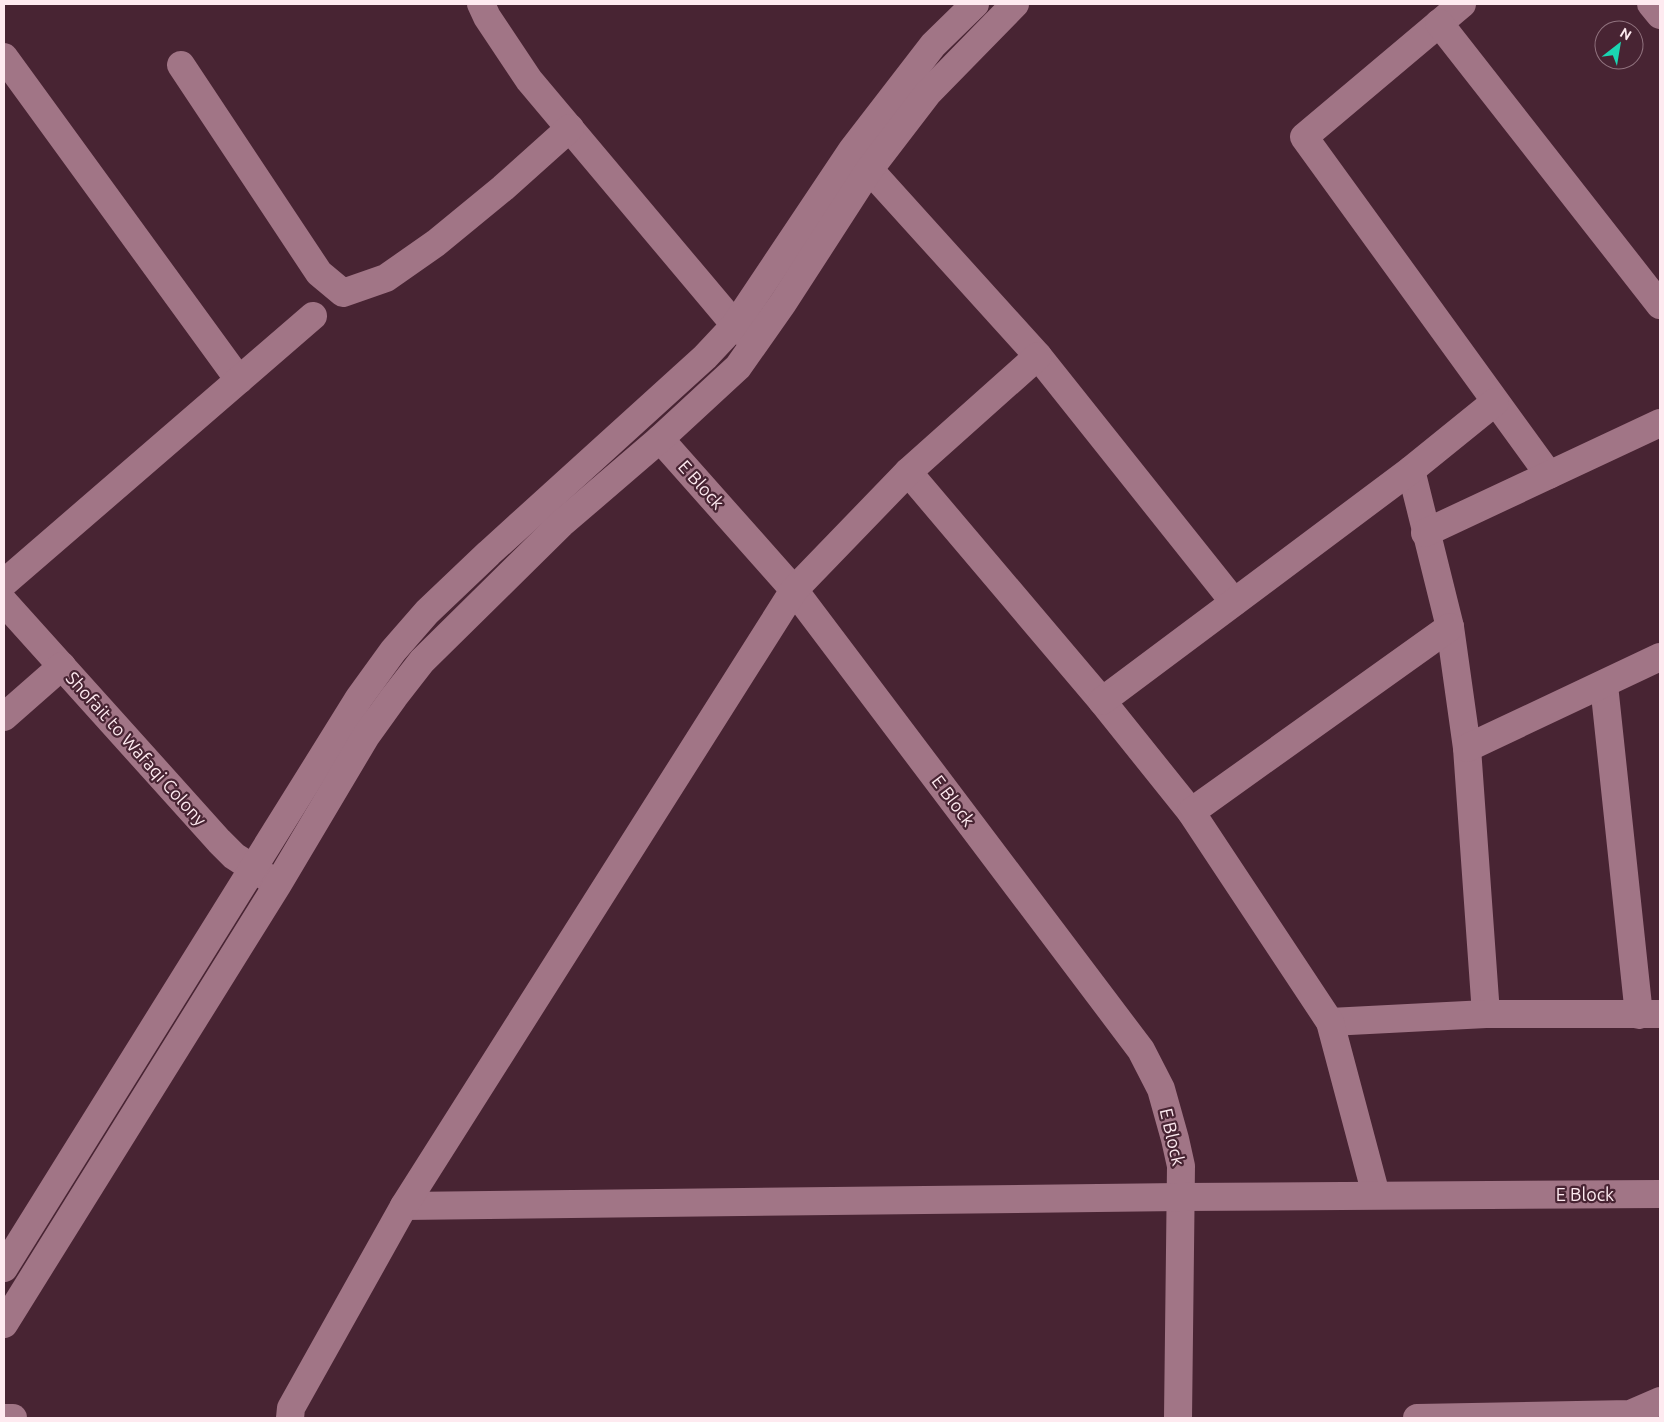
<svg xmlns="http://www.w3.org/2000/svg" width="1664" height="1422" viewBox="0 0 1664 1422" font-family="Ubuntu,sans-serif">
<rect width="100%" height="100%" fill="#482433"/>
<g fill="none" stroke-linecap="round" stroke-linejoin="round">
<g stroke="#a17586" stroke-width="28">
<polyline points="481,4 487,17 529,80 735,325 749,337"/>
<polyline points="1462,4 1304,137 1549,475"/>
<polyline points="1651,4 1660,15"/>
<polyline points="1439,23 1660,305"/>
<polyline points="4,57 239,380"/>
<polyline points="181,65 319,273 343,293 386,278 436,243 503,188 570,128"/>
<polyline points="858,157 1038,356 1234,602"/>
<polyline points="660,439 794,590 1141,1050 1161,1089 1175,1139 1181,1166 1178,1418"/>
<polyline points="1411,470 1450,627 1467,748 1486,1014"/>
<polyline points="908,472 1102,701 1191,812"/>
<polyline points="1425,533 1660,423"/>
<polyline points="4,583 313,316"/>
<polyline points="4,602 219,841 234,856 268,878"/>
<polyline points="1604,685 1639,1015"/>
<polyline points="1102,701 1411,470 1495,402"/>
<polyline points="4,717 62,666"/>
<polyline points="1467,748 1660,657"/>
<polyline points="1330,1022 1486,1014 1660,1014"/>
<polyline points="1376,1195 1330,1022 1191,812 1450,627"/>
<polyline points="404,1206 1180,1197 1660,1194"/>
<polyline points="4,1268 359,698 393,651 427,612 489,553 705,357 735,325 852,150 933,45 975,4"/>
<polyline points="4,1324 278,884 366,736 394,697 422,661 561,524 660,439 738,367 783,303 869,170 928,93 1015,4"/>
<polyline points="4,1418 13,1418"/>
<polyline points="290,1418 291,1408 404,1206 794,590 908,472 1038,356"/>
<polyline points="1417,1418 1630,1414 1660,1401"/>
</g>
</g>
<g text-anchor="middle" stroke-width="4.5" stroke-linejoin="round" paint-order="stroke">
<g font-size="18" fill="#feeaf0" stroke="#482433">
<text transform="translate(701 485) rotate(48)" y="6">E Block</text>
<text transform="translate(136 749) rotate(48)" y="6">Shofait to Wafaqi Colony</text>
<text transform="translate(953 801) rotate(53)" y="6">E Block</text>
<text transform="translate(1172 1137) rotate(77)" y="6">E Block</text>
<text x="1585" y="1201">E Block</text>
</g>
</g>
<rect width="1664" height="1422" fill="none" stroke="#feeaf0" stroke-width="10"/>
<g transform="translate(1619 45) rotate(31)"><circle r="24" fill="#482433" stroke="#91737f"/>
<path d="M0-4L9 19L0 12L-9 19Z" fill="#1bd5b2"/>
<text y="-8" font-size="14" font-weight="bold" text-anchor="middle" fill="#feeaf0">N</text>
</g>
</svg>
